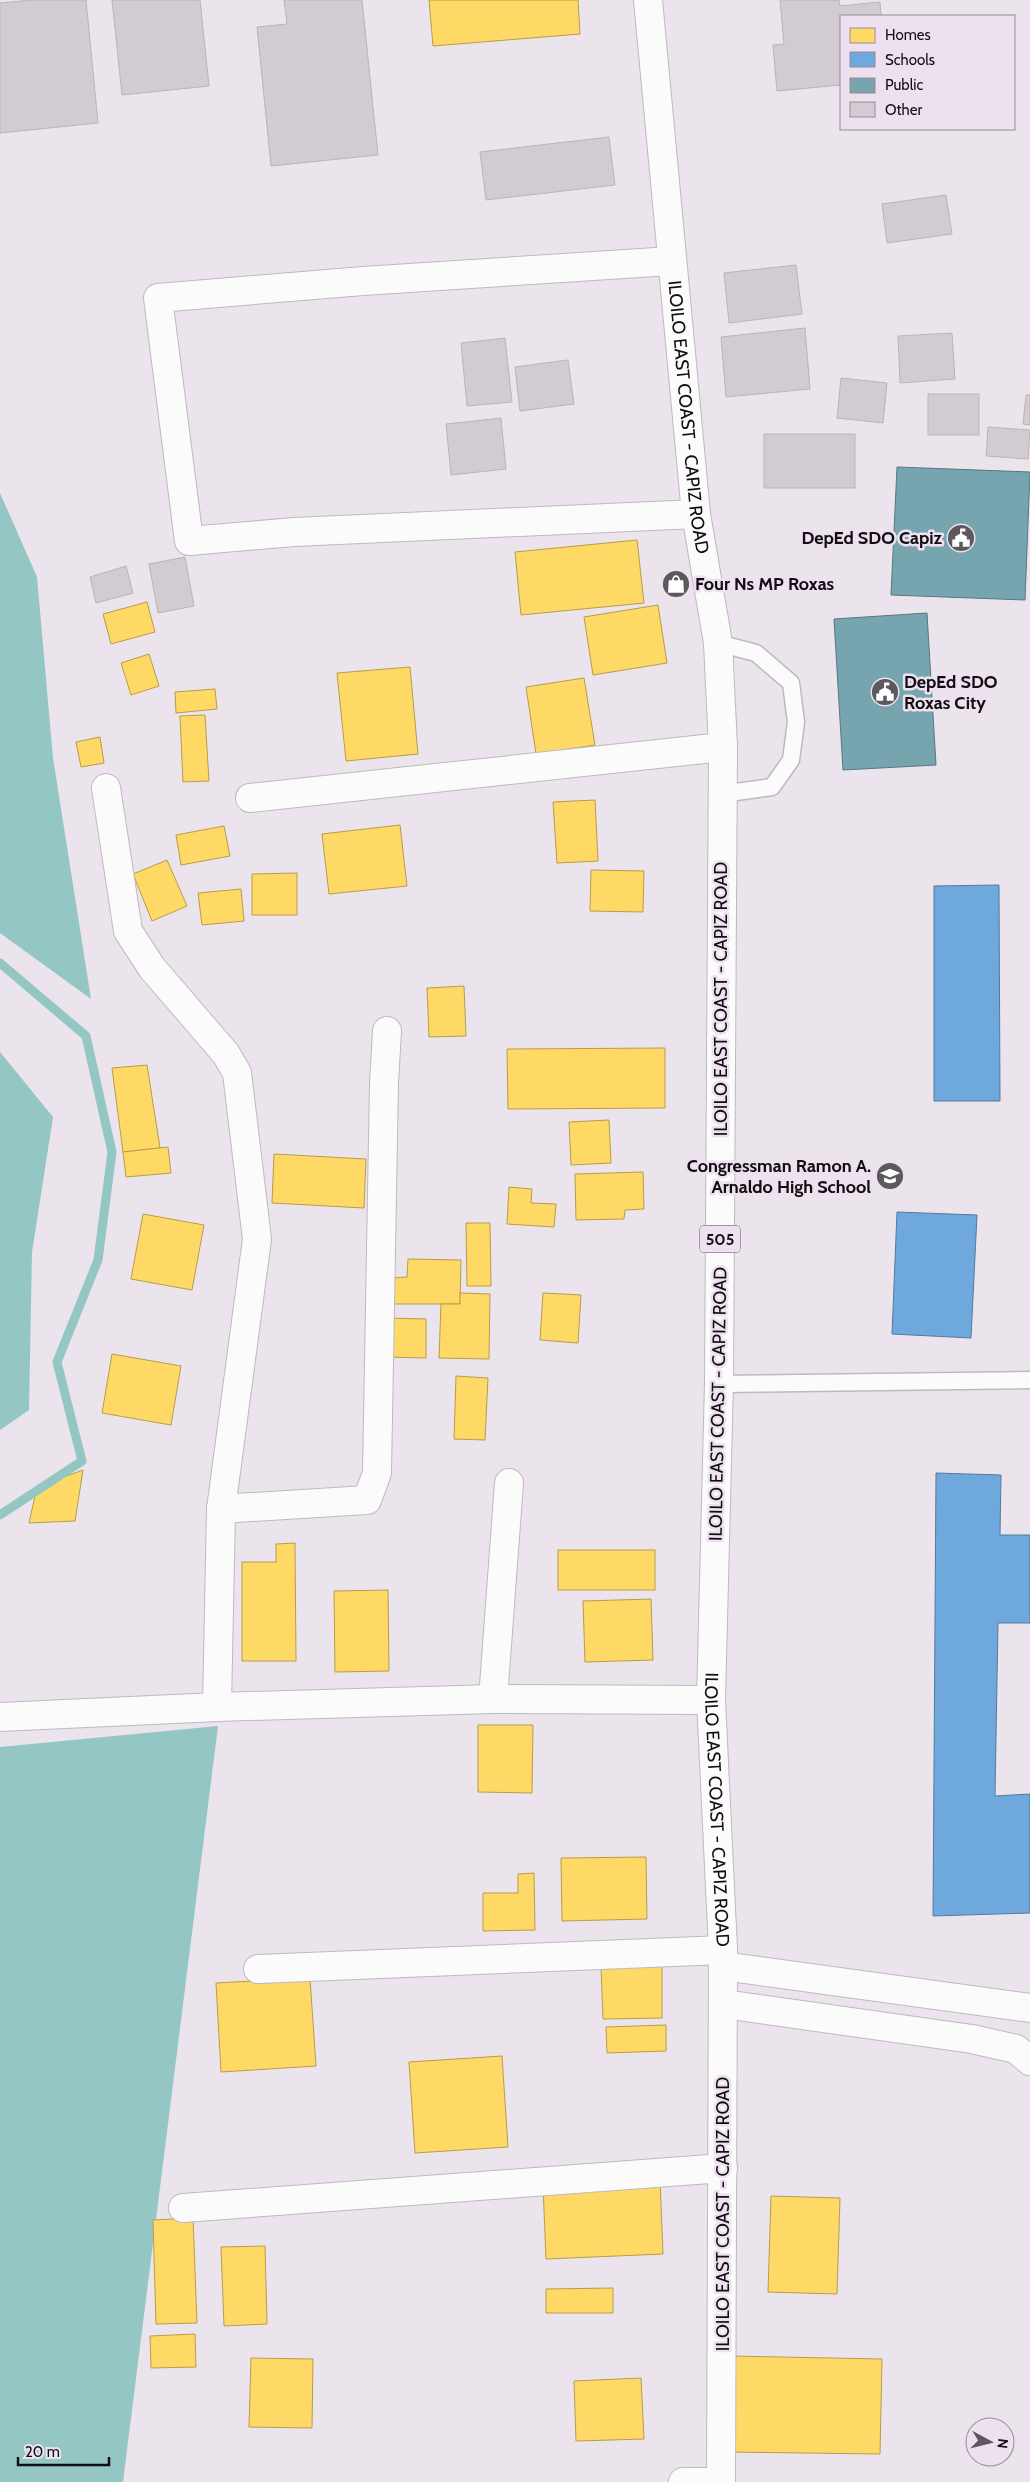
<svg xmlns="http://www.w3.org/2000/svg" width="1030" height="2482" viewBox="0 0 1030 2482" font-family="Cabin,sans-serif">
<rect width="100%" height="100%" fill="#ebe4ec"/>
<g fill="#94c6c3">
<polygon points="0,493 37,577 53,758 91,999 0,933"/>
<polygon points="0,1052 53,1117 32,1252 29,1410 0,1430"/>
<polygon points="218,1726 123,2482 0,2482 0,1747"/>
</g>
<g fill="#ffd966" stroke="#b89c4c">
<polygon points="429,0 578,0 580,34 433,46"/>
<polygon points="637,540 644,603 521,615 515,552"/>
<polygon points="147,602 155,632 111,644 103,614"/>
<polygon points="658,605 667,663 593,675 584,617"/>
<polygon points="149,654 159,686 131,695 121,663"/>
<polygon points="410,667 418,754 346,761 337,673"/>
<polygon points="584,678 595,745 536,754 526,687"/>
<polygon points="215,689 217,709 176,713 175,692"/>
<polygon points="205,715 209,781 183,782 180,716"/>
<polygon points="100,737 104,763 81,767 76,742"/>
<polygon points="595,800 598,861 557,863 553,802"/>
<polygon points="400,825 407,886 329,894 322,834"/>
<polygon points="224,826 230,856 181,865 176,835"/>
<polygon points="167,860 187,906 152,921 133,874"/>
<polygon points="591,870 644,871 643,912 590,911"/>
<polygon points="297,873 297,915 252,915 252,874"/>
<polygon points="241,889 244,921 202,925 198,893"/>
<polygon points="464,986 466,1036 429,1037 427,988"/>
<polygon points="665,1048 665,1108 508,1109 507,1049"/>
<polygon points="147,1065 160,1148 123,1152 112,1068"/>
<polygon points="609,1120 611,1163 571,1165 569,1122"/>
<polygon points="168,1147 171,1173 126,1177 123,1152"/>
<polygon points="274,1154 366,1159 364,1208 272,1203"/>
<polygon points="643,1172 644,1209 625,1210 624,1219 576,1220 575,1174"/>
<polygon points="509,1187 532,1189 531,1203 556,1204 554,1227 507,1224"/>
<polygon points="143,1214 204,1225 192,1290 131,1279"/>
<polygon points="466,1223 490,1223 491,1286 467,1286"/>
<polygon points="408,1259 461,1260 460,1304 391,1304 392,1278 407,1277"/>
<polygon points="460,1293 490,1294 489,1359 439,1358 441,1304 460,1304"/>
<polygon points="543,1293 581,1295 578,1343 540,1340"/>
<polygon points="388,1318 426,1319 426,1358 387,1357"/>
<polygon points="112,1354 181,1366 171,1425 102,1413"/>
<polygon points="456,1376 488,1378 485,1440 454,1439"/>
<polygon points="83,1470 75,1521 29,1523 37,1487"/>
<polygon points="295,1543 296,1661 242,1661 242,1562 276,1562 276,1544"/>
<rect x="558" y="1550" width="97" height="40"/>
<polygon points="388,1590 389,1671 335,1672 334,1591"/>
<polygon points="651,1599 653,1660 585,1662 583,1601"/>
<polygon points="478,1725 533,1725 532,1793 478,1792"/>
<polygon points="646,1857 647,1919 562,1921 561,1858"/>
<polygon points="534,1873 535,1930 483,1931 483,1893 518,1893 518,1874"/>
<polygon points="662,1966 662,2018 603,2019 601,1967"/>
<polygon points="310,1978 316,2066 221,2072 216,1983"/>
<polygon points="666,2025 666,2051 607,2053 606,2027"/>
<polygon points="502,2056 508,2147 415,2153 409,2062"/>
<polygon points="660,2180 663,2254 546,2259 543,2185"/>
<polygon points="771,2196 840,2198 837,2294 768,2292"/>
<polygon points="193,2218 197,2323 156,2324 153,2220"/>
<polygon points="265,2246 267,2324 224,2326 221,2247"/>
<polygon points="613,2288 613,2313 546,2313 546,2289"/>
<polygon points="195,2334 196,2367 151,2368 150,2336"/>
<polygon points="729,2356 882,2359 880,2454 727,2452"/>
<polygon points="251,2358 313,2359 312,2428 249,2427"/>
<polygon points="641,2378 644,2439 576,2441 574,2381"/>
</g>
<g fill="#6fa8dc" stroke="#537a9f">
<polygon points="999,885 1000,1101 934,1101 934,886"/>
<polygon points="897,1212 977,1215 971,1338 892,1334"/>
<polygon points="936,1473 1001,1475 1000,1535 1030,1535 1030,1623 998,1623 995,1796 1030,1794 1030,1913 933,1916"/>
</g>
<g fill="#76a5af" stroke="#587780">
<polygon points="897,467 1030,472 1025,600 891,595"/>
<polygon points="927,613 936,765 843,770 834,619"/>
</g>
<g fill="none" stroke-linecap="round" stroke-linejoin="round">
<polyline stroke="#94c6c3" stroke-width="9" points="0,963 86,1036 112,1152 98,1260 57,1362 82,1461 0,1515"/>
</g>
<g fill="#d2ccd2" stroke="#bab4ba">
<polygon points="32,0 86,0 98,123 0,133 0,3"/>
<polygon points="112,0 200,0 209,86 122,95"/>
<polygon points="284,0 362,0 378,155 271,166 257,27 287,24"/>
<polygon points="780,0 839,0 840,6 880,2 881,16 841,16 841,85 777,91 773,45 784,44"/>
<polygon points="609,137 615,185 486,200 480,152"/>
<polygon points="946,195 952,234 887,243 882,204"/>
<polygon points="796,265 802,314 729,323 724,273"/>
<polygon points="805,328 810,389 726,397 721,337"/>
<polygon points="952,333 955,379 900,383 898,336"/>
<polygon points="505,338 512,402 467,406 461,343"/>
<polygon points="568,360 574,404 520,411 515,367"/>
<polygon points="841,378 887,383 883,423 837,418"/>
<rect x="928" y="394" width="51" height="41"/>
<polygon points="1026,395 1030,395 1030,425 1023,424"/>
<polygon points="501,418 506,469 451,475 446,424"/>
<polygon points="988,427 1030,430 1028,459 986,456"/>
<rect x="764" y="434" width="91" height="54"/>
<polygon points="185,557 194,606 158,613 149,564"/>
<polygon points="126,566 133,593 96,603 90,577"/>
</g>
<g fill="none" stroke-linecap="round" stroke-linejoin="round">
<defs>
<g id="service">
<polyline points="718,643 756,653 791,683 796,722 791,760 772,787 722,794"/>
<polyline points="719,1384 1030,1380"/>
</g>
<g id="minor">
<polyline points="671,261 363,281 158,298 189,541 294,532 696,514"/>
<polyline points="106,788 128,931 152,968 226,1054 237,1073 257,1239 221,1509 217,1707"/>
<polyline points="250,798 723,747"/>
<polyline points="221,1509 367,1500 377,1473 384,1083 387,1031"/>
<polyline points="493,1699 509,1483"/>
<polyline points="258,1969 723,1950"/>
<polyline points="724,2004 972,2039 1016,2049 1030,2061"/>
<polyline points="183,2208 723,2168"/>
<polyline points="683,2482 721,2482"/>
</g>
<polyline id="tertiary" points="723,1966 1030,2008"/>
<polyline id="secondary" points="0,1717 217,1707 493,1699 711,1700"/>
<g id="primary">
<path id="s1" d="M648,0L696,514L718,643L723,747L719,1384L711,1700L723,1950L721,2482"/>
</g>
</defs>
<use href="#service" stroke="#beb9bf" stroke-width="19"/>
<use href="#minor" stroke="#beb9bf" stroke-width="30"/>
<use href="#tertiary" stroke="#beb9bf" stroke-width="30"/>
<use href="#secondary" stroke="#beb9bf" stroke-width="30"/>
<use href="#primary" stroke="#beb9bf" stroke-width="30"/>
<use href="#service" stroke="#fcfbfc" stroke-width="16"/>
<use href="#minor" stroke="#fcfbfc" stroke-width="28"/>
<use href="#tertiary" stroke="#fcfbfc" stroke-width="28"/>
<use href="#secondary" stroke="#fcfbfc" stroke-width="28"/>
<use href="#primary" stroke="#fcfbfc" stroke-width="28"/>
</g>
<defs>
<symbol id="civic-disc" viewBox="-11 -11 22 22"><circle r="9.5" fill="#5d585e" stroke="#ede1ef"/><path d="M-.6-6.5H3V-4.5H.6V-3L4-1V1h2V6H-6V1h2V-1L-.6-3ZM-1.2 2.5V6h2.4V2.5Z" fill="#fff"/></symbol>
<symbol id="shop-disc" viewBox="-11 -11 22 22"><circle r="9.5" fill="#5d585e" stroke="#ede1ef"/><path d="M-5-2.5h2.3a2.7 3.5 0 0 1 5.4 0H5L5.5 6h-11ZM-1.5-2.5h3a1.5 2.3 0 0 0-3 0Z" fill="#fff"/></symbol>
<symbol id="school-disc" viewBox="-11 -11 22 22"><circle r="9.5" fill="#5d585e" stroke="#ede1ef"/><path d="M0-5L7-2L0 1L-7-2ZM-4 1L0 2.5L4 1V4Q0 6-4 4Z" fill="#fff"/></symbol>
</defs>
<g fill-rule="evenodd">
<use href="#civic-disc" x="945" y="522" width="32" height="32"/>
<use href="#shop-disc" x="660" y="568" width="32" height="32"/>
<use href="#civic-disc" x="869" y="676" width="32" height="32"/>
<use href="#school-disc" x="874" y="1160" width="32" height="32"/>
</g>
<g text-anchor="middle" stroke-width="5" stroke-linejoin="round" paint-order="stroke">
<rect fill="#ede1ef" stroke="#534d54" stroke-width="1" x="700" y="1225.5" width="40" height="27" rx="4"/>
<g font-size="16" font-weight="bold" fill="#110d11">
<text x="720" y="1245">505</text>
</g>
<g font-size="18" fill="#110d11" stroke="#ede1ef">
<text dy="6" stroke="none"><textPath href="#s1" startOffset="419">ILOILO EAST COAST - CAPIZ ROAD</textPath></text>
<text transform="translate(721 999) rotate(-90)" y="6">ILOILO EAST COAST - CAPIZ ROAD</text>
<text transform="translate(718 1404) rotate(-89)" y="6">ILOILO EAST COAST - CAPIZ ROAD</text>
<text dy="6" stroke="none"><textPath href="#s1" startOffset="1814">ILOILO EAST COAST - CAPIZ ROAD</textPath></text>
<text transform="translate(723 2214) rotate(-90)" y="6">ILOILO EAST COAST - CAPIZ ROAD</text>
</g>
<g font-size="18" font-weight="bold" fill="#110d11" stroke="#ede1ef" text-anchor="end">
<text x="942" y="544">DepEd SDO Capiz</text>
<text x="695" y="590" text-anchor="start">Four Ns MP Roxas</text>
<text x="904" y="688" text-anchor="start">DepEd SDO<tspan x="904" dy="21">Roxas City</tspan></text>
<text x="871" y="1172">Congressman Ramon A.<tspan x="871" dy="21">Arnaldo High School</tspan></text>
</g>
</g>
<rect x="840" y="15" width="175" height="115" fill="#ede1ef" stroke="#958c96"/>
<rect x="850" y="28" width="25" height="15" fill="#ffd966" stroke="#958c96"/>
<text x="885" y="40" font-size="15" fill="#110d11">Homes</text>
<rect x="850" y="52" width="25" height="15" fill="#6fa8dc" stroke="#958c96"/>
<text x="885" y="65" font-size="15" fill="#110d11">Schools</text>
<rect x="850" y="78" width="25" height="15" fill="#76a5af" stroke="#958c96"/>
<text x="885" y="90" font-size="15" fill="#110d11">Public</text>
<rect x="850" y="102" width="25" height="15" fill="#d2ccd2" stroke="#958c96"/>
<text x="885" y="115" font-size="15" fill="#110d11">Other</text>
<g transform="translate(990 2442) rotate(97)"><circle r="24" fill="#ede1ef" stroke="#958c96"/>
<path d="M0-4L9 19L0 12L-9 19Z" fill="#5d585e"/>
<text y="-8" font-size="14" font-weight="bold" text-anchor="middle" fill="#110d11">N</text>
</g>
<path d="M18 2457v8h91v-8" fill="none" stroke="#110d11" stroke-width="2.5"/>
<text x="25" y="2457" font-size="15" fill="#110d11" stroke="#ede1ef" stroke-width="4" paint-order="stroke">20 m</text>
</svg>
